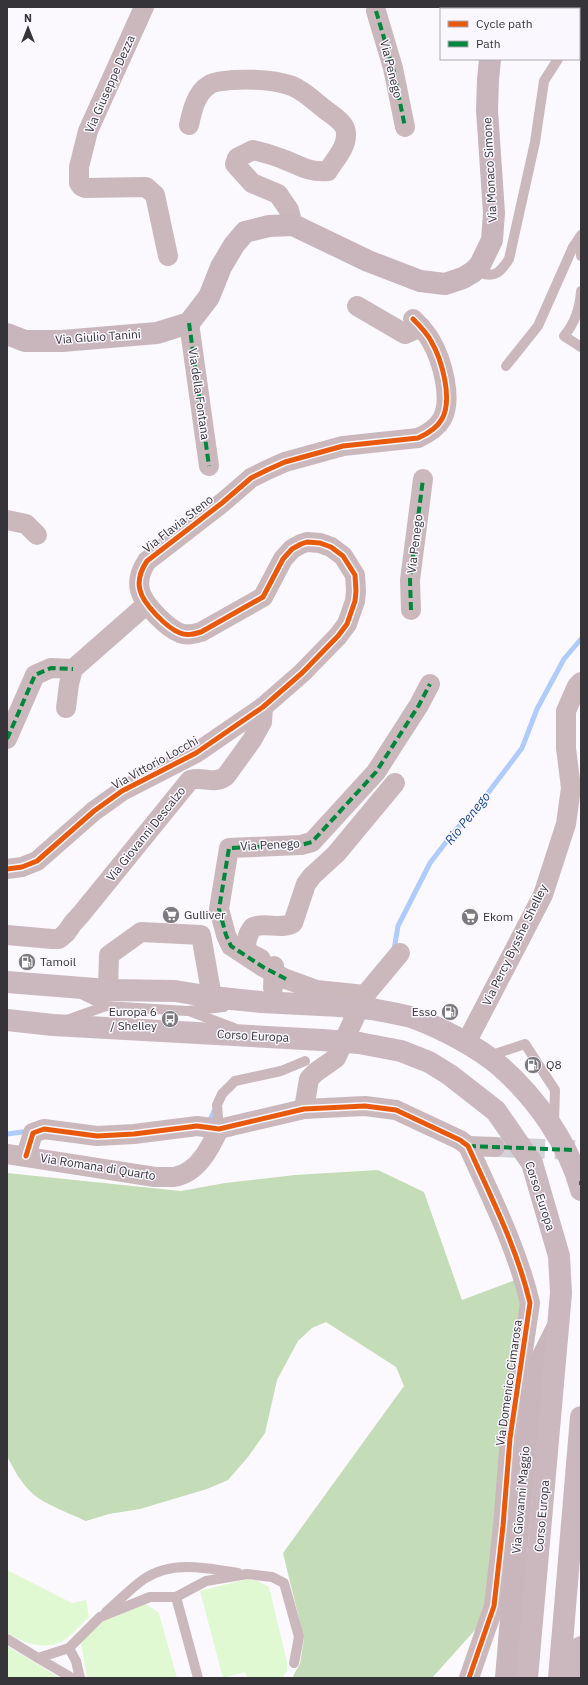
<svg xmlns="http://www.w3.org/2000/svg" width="588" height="1685" viewBox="0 0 588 1685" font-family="'IBM Plex Sans',sans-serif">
<rect width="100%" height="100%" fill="#fbf9fd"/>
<g fill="#e0f9d3">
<path d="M7,1570L72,1603L86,1600L89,1617C81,1624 74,1633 66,1639C48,1652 23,1643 7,1633Z"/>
<polygon points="247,1579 258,1581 269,1587 287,1662 287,1671 282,1678 247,1678 245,1672 223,1678 200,1591"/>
<path d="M146,1604L159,1613L177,1678H87L81,1643C96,1619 121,1613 146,1604Z"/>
<polygon points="7,1646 60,1678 7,1678"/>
</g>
<path fill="#c4dcb7" d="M378,1170L424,1192L462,1300L515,1280L521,1292V1313L484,1620L432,1678H294L293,1676L300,1664L304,1639L283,1553L404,1386L396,1367L326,1322L312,1328L298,1341L277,1380L265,1433L248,1457L228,1480L207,1489L140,1509L109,1514L86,1521C71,1514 44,1504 33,1494C21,1483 14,1470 7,1456V1173L181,1191L225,1183L295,1175Z"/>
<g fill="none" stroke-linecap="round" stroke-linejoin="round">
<g stroke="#afccfc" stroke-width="5">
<polyline points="394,950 398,926 430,863 453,833 479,805 522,748 537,709 564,659 581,639"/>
<polyline points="208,1124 216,1107"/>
<polyline points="7,1134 30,1131"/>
</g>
<polyline stroke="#d4d2d6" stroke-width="20" stroke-dasharray="20 10" stroke-linecap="butt" points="495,1147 575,1150"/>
<g stroke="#cbb8bc" stroke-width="10">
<polyline points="579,33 581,32"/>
<polyline points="580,237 581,256"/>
<path d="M473,272C493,276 497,278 509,259L535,142L544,81L558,59"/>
<path d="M581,291C580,307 575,323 564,336L581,347"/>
<polyline points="506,366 538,326 573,247 581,235"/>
<polyline points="81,994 106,1006 187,1011 224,1007"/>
<polyline points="189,1011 234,1028"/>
<polyline points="67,1020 106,1006"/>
<polyline points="489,1056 525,1044 555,1090 554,1123"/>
<polyline points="219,1129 217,1105 222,1094 235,1081 281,1071 305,1061"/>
<polyline points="176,1597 198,1678"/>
<path d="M106,1612C119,1601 131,1588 144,1579C172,1560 207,1568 238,1573"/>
<polyline points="7,1639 38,1658 69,1648 100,1617 150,1597 176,1597 206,1581 247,1574 272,1577 284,1583 299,1637 294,1663"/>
<polyline points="69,1648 76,1661 80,1678"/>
<polyline points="38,1658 72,1678"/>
</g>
<g stroke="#cbb8bc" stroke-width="20">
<polyline points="144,7 88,131 79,167 79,183 81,186 85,188 146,187 155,195 168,256"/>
<polyline points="376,11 393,68 405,127"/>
<path d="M189,125C192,111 196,93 209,85C214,81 226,81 232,80C252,79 273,79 292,86C305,91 316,103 327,111C334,116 346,124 346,133C347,148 335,159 328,171C307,173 298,164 280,158C272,155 262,152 253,150L237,158L235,164L252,183L278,194L289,210L293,225"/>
<polyline points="357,306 405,334 421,327"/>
<polyline points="189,323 209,466"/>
<polyline points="7,520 26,524 37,535"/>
<polyline points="411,610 410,580 423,479"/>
<polyline points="66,708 69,684 73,669 147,604"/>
<polyline points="7,739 35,675 51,668 73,669"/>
<path d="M7,869L22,867L37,861L94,811L122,791L196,753L263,707L302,673L338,636L347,624L355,601L356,591L355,575L343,556L331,547L320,543L307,542L301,544L292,549L283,559L263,597L201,632C194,634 187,636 180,633C167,628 143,604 140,590C137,579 141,570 147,561L222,503L251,478L267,470L285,462L343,446L418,438C427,434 437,428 442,419C453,399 442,360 431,341C427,333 420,326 413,319"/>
<path d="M7,935L52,939H59L66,933L73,923L82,913L190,780C203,776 215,785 226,776L252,740L262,722L263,707"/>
<path d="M261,959C258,957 252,955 249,952C243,946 248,933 253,927C266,922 281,930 293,923L306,884L312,876L336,854L395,783"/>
<polyline points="108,990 109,955 141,932 201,935 212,997"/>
<polyline points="365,995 316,990 286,979 263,967 231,946 226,935 219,909 229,848 301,845 312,842 376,772 419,705 430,684"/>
<polyline points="466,1043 543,895 566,824 571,788 566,748 566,711 577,686 581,682"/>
<polyline points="304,1109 309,1079 316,1072 336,1058 365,995 400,953"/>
<polyline points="468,1146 495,1147"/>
<path d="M7,1154L155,1177C161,1177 168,1177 174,1177C198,1173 210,1148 219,1129"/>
<path d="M26,1156L33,1133L44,1129L97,1136L134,1134L197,1126L219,1129L304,1109L365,1106L396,1110L460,1140L468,1146C491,1197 517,1248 530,1303L510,1438L503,1526L494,1606L469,1678"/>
</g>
<g stroke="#c9b6bc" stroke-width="22">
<polyline points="504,9 505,7"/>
<polyline points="7,334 25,341 62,341 157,333 189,323 209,297 221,267 234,245 245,232 269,226 293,225 368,261 420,281 445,284 463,278 473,272 480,265 492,240 494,213 487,110 488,80 490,59"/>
<polyline points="506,1678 521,1498 535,1372 557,1328"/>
</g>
<g stroke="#cbb8be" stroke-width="22">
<polyline points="7,982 108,990 175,991 212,997 261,1002 340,1006"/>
<path d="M372,1009C386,1012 401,1014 414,1018C443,1029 478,1047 501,1067C536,1098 569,1144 581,1190"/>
<polyline points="7,1020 53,1025 322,1040"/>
<polyline points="359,1043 401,1051 429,1062 450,1075 496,1111 532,1163 559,1256 561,1293 527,1678"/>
<polyline points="559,1678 581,1417"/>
<polyline points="578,1678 581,1647"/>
</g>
<polyline stroke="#cbb8bc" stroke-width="20" points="273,988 274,966"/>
<g stroke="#cbb8be" stroke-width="22">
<polyline points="340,1006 372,1009"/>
<polyline points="322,1040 359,1043"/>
</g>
<g stroke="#00873e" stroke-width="4" stroke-dasharray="8 4" stroke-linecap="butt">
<polyline points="376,11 393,68 405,127"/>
<polyline points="189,323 209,466"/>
<polyline points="411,610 410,580 423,479"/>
<polyline points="7,739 35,675 51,668 73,669"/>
<polyline points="286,979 263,967 231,946 226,935 219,909 229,848 301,845 312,842 376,772 419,705 430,684"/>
<polyline points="468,1146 575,1150"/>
<polyline points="579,1183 581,1183"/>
</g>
<defs>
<g id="cycleway">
<path d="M7,869L22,867L37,861L94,811L122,791L196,753L263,707L302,673L338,636L347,624L355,601L356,591L355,575L343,556L331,547L320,543L307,542L301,544L292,549L283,559L263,597L201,632C194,634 187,636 180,633C167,628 143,604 140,590C137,579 141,570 147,561L222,503L251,478L267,470L285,462L343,446L418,438C427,434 437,428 442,419C453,399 442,360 431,341C427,333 420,326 413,319"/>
<path d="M26,1156L33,1133L44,1129L97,1136L134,1134L197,1126L219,1129L304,1109L365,1106L396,1110L460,1140L468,1146C491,1197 517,1248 530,1303L510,1438L503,1526L494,1606L469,1678"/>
</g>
</defs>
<use href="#cycleway" stroke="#faf7ff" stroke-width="8"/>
<use href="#cycleway" stroke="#e8590c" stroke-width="5"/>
</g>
<defs>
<symbol id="supermarket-disc" viewBox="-11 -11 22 22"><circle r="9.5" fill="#7b797e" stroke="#faf7ff"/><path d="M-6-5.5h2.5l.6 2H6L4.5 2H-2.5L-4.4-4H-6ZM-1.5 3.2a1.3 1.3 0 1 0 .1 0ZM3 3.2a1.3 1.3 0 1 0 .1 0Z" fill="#fff"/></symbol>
<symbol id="fuel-disc" viewBox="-11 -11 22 22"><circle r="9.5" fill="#7b797e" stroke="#faf7ff"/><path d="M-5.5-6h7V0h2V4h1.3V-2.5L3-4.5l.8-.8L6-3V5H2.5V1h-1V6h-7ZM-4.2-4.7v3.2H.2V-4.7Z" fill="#fff"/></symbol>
<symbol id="bus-disc" viewBox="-11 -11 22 22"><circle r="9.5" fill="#7b797e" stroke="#faf7ff"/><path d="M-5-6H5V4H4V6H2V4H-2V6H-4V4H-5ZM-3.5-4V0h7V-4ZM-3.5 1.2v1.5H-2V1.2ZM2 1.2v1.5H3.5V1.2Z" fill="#fff"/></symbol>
</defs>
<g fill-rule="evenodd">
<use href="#supermarket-disc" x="161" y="905" width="20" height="20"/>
<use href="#supermarket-disc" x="460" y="907" width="20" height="20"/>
<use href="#fuel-disc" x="17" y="952" width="20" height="20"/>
<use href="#fuel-disc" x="440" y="1002" width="20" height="20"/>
<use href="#bus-disc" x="160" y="1009" width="20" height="20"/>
<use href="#fuel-disc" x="523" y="1055" width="20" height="20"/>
</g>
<g text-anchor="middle" stroke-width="3" stroke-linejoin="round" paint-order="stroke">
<g font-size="12" fill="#363439" stroke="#faf7ff">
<text transform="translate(391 69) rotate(76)" y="4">Via Penego</text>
<text transform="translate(110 84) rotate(-66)" y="4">Via Giuseppe Dezza</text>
<text transform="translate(490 170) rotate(-93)" y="4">Via Monaco Simone</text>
<text transform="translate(98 337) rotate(-4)" y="4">Via Giulio Tanini</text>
<text transform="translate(199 394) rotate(82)" y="4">Via della Fontana</text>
<text transform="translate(178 524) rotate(-38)" y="4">Via Flavia Steno</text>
<text transform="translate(415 544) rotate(-83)" y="4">Via Penego</text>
<text transform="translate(155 763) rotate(-29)" y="4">Via Vittorio Locchi</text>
<text transform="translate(146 834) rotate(-51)" y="4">Via Giovanni Descalzo</text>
<text transform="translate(270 845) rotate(-3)" y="4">Via Penego</text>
<text transform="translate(515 945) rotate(-64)" y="4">Via Percy Bysshe Shelley</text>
<text transform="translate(253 1036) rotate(3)" y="4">Corso Europa</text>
<text transform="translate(98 1167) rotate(9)" y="4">Via Romana di Quarto</text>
<text transform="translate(540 1196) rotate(72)" y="4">Corso Europa</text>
<text transform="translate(509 1383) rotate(-82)" y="4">Via Domenico Cimarosa</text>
<text transform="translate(521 1500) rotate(-85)" y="4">Via Giovanni Maggio</text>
<text transform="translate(542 1516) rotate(-85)" y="4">Corso Europa</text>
</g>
<g font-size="12" fill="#363439" stroke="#faf7ff" text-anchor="start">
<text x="184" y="919">Gulliver</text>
<text x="483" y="921">Ekom</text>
<text x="40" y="966">Tamoil</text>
<text x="157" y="1016" text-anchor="end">Europa 6<tspan x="157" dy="14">/ Shelley</tspan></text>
<text x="437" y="1016" text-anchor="end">Esso</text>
<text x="546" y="1069">Q8</text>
</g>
<g font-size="13" font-style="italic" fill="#1a4b98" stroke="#faf7ff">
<text transform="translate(467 818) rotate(-51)" y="5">Rio Penego</text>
</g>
</g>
<rect width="588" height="1685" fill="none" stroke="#363439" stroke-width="16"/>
<rect x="440" y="8" width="140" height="52" fill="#faf7ff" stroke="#aca9b0"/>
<rect x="448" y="21" width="20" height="6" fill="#e8590c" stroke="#aca9b0"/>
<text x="476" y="28" font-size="12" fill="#363439">Cycle path</text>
<rect x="448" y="41" width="20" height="6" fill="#00873e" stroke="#aca9b0"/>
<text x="476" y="48" font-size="12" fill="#363439">Path</text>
<g transform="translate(28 28)" stroke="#faf7ff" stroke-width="3" paint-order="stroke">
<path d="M0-3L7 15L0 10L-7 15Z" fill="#363439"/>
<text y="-6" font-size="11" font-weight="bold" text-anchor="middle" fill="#363439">N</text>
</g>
</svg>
